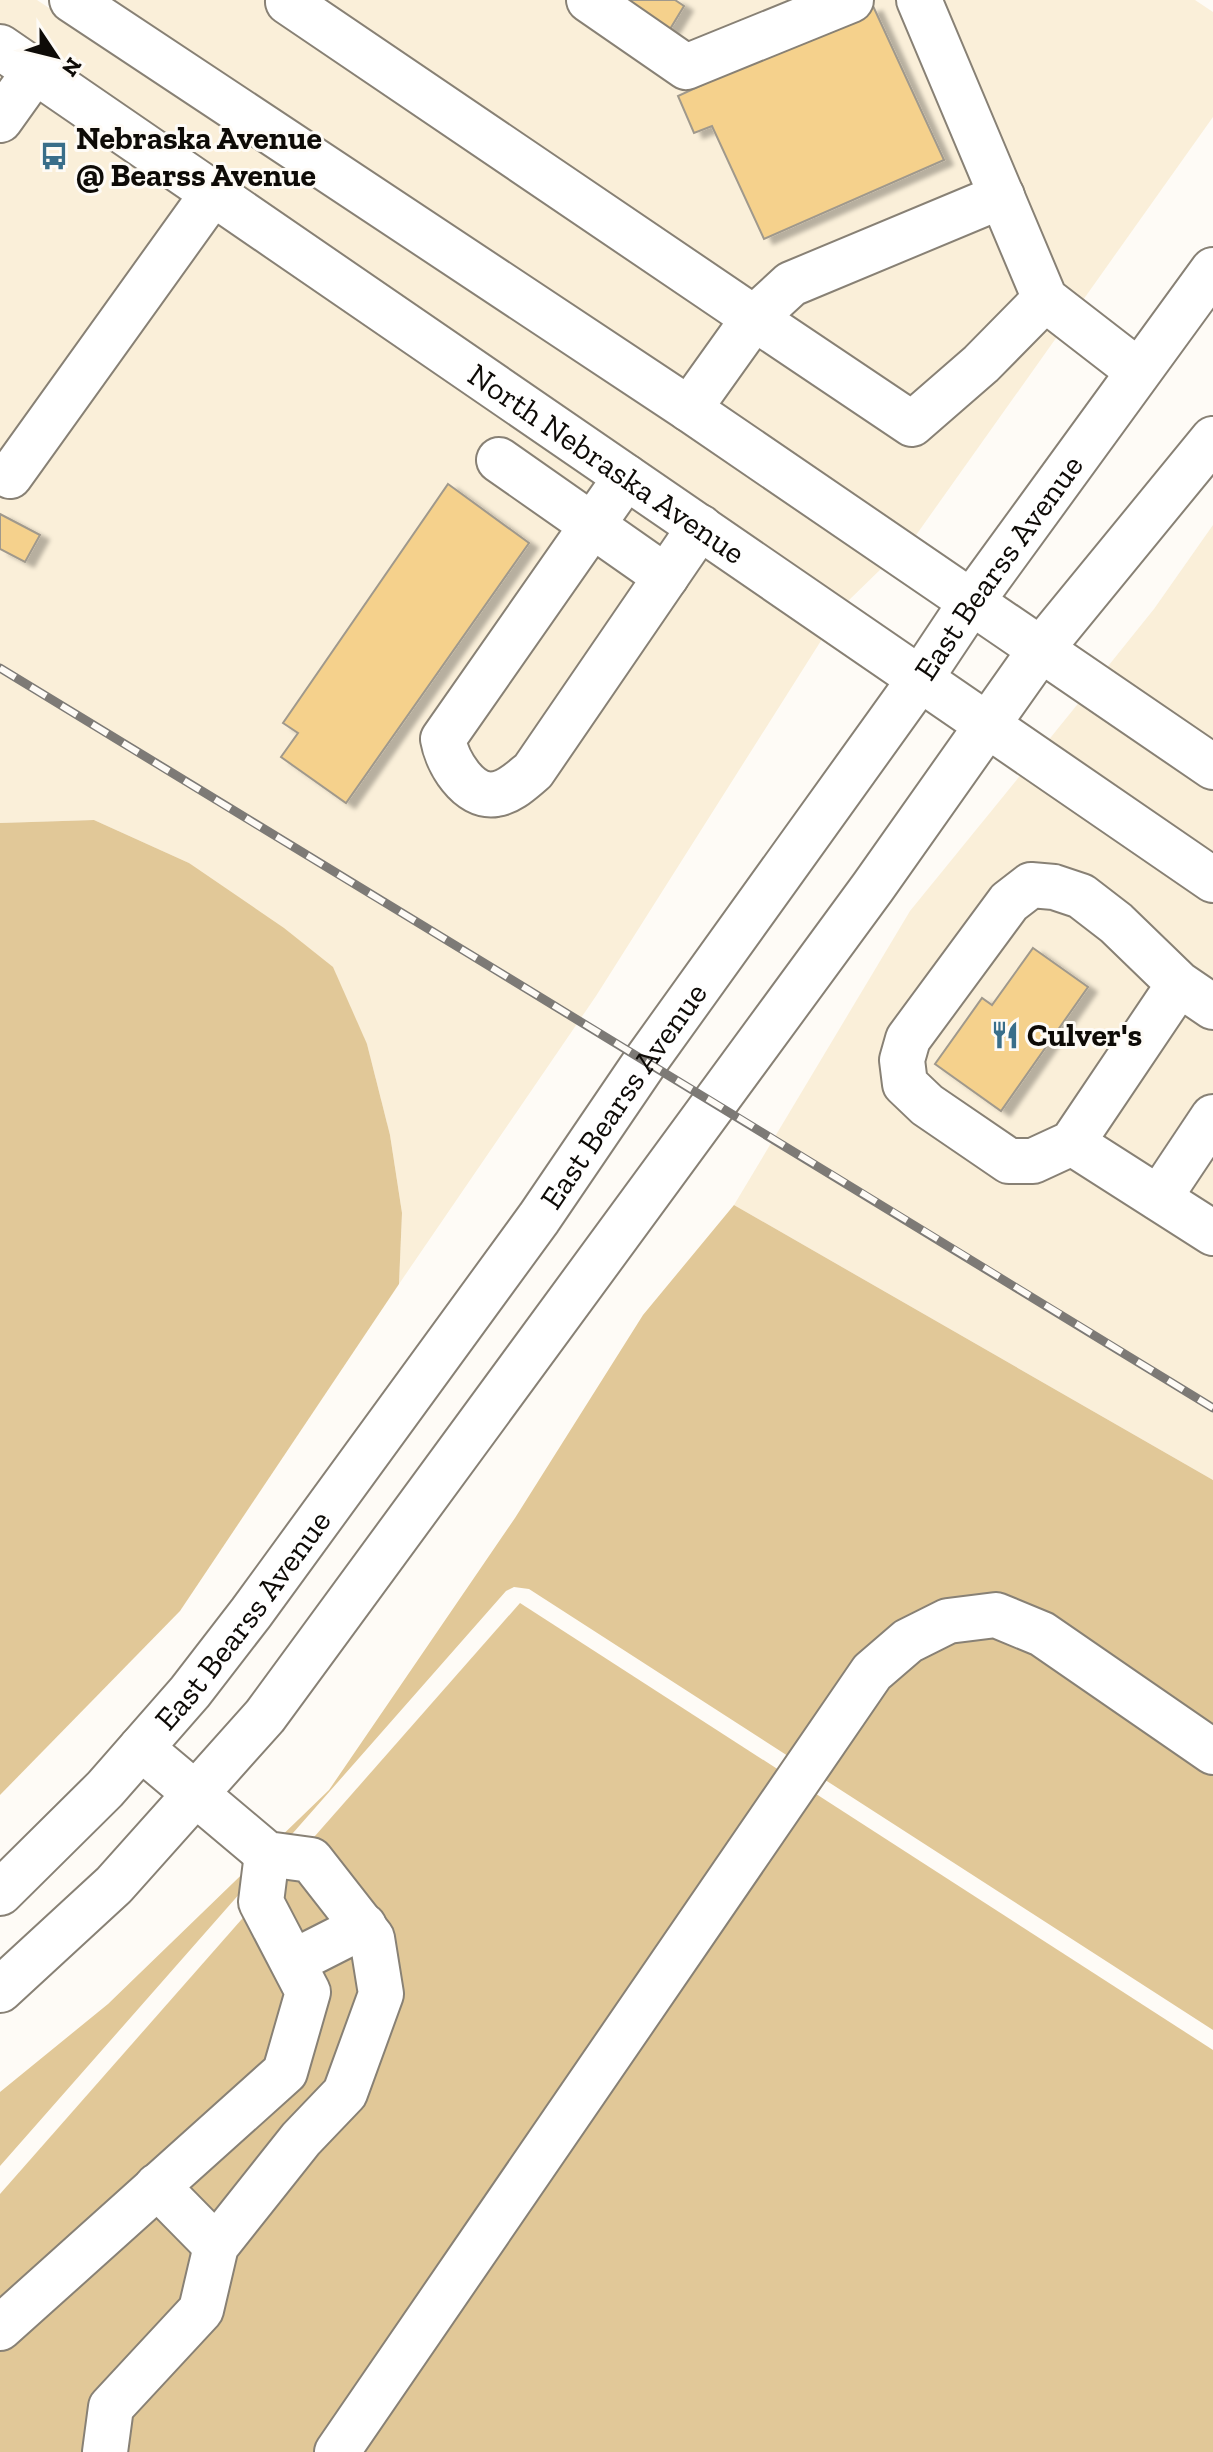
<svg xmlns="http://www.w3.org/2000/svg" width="1213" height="2452" viewBox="0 0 1213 2452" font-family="'Zilla Slab',serif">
<defs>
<filter id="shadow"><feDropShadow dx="9" dy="5" stdDeviation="2" flood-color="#0004"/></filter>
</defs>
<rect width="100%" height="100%" fill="#fefbf6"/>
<g fill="#faefd9">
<polygon points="0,0 37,0 565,349 885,565 845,604 0,24"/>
<polygon points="107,0 1195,0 1213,12 1213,117 914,538"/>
<polygon points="0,71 824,636 596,996 399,1284 402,1213 390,1135 367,1044 189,863 94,820 0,823"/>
<polygon points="1213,525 1213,744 1105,670 1154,609"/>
<polygon points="1081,700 1213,791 1213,856 1047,742"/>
<polygon points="1023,772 1213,903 1213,1480 734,1205 910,911"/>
</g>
<g fill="#e1c898">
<polygon points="94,820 189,863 284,928 333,967 367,1044 390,1135 402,1213 399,1284 180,1611 0,1795 0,823"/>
<polygon points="734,1205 1213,1480 1213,2030 529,1589 514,1587 506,1591 0,2166 0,2092 108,2004 329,1790 515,1518 643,1315"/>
<polygon points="520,1603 1213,2050 1213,2452 0,2452 0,2194"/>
</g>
<g fill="#f5d18c" stroke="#a0998c" stroke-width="2" filter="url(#shadow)">
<polygon points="620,0 675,0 684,6 667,34"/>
<polygon points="873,6 944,160 764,239 712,126 694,133 678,96"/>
<polygon points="448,484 529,543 346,803 281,757 298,733 283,723"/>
<polygon points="0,514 40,535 25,562 0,549"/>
<polygon points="1033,948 1088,987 1001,1111 935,1064 982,998 992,1005"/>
</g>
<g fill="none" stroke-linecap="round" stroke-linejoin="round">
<defs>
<g id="minor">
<polyline points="289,0 288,2 754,318 689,409"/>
<polyline points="589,0 686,67 851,0"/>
<polyline points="919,0 1045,299 1138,371"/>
<polyline points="0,120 35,71"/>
<polyline points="1002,196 791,284 754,318 912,424 981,364 1045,299"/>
<polyline points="499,460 666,577"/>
<polyline points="10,476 213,193"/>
<path d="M626,477L443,739C447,761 468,799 496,794C510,792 522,780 533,771L700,527"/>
<polyline points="1179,984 1072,1143 1033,1161 1009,1161 927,1105 905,1084 902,1060 908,1039 1009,902 1031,885 1054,887 1081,896 1116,923 1179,984 1213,1007"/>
<polyline points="1072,1143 1213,1233"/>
<polyline points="1159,1198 1213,1117"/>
<polyline points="293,1962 364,1926"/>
<polyline points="157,2186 216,2246"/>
<polyline points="0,2328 285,2072 308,1992 261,1902 267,1854"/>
<polyline points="105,2452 111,2407 201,2310 216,2246 301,2139 345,2093 381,1994 372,1938 311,1860 267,1854 141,1748"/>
<polyline points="337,2452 872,1672 908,1641 948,1621 996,1615 1042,1634 1213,1752"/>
</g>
<g id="major">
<polyline points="72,0 689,409 1213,767"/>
<path id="s1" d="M0,47L1213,880"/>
<path id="s2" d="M0,1893L105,1789L190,1692L251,1613L539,1218L645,1062L920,679L972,601L1213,270"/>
<polyline points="0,1990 114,1885 265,1716 873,887 1041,649 1213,439"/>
</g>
</defs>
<use href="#minor" stroke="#888175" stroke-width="48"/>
<use href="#major" stroke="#888175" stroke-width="48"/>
<use href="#minor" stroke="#fff" stroke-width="44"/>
<use href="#major" stroke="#fff" stroke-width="44"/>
<defs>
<path id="rail" d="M0,668C404,915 810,1160 1213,1408"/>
</defs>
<use href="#rail" stroke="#7d7a76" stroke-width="9"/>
<use href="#rail" stroke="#fefbf6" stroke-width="6" stroke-dasharray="18" stroke-linecap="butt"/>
</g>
<defs>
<symbol id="bus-bare" viewBox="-9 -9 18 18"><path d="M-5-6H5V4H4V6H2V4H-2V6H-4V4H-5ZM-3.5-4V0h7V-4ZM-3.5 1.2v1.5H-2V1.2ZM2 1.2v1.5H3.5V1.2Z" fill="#396e8a" stroke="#fefbf6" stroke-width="2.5" paint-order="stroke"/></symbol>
<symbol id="restaurant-bare" viewBox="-9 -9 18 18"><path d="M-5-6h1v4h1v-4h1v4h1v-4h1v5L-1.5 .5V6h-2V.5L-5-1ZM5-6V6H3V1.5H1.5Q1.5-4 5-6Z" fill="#396e8a" stroke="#fefbf6" stroke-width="2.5" paint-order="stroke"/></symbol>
</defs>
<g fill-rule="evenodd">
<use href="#bus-bare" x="34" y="136" width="40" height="40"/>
<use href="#restaurant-bare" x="985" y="1015" width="40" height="40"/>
</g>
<g text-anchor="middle" stroke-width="6" stroke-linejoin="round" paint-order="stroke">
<g font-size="32" font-weight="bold" fill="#0e0b07" stroke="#fefbf6" text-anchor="start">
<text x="76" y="149">Nebraska Avenue<tspan x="76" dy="37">@ Bearss Avenue</tspan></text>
<text x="1027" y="1046">Culver's</text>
</g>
<g font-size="32" fill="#0e0b07" stroke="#fefbf6">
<text dy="11" stroke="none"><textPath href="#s1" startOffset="736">North Nebraska Avenue</textPath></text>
<text dy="11" stroke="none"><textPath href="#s2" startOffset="1662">East Bearss Avenue</textPath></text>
<text dy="11" stroke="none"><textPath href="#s2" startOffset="1014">East Bearss Avenue</textPath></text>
<text dy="11" stroke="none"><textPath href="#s2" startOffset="366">East Bearss Avenue</textPath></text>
</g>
</g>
<g transform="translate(56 56) rotate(125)" stroke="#fefbf6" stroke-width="6" paint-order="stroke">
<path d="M0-6L14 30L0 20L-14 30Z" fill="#0e0b07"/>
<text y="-12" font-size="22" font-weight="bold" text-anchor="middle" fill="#0e0b07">N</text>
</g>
</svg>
